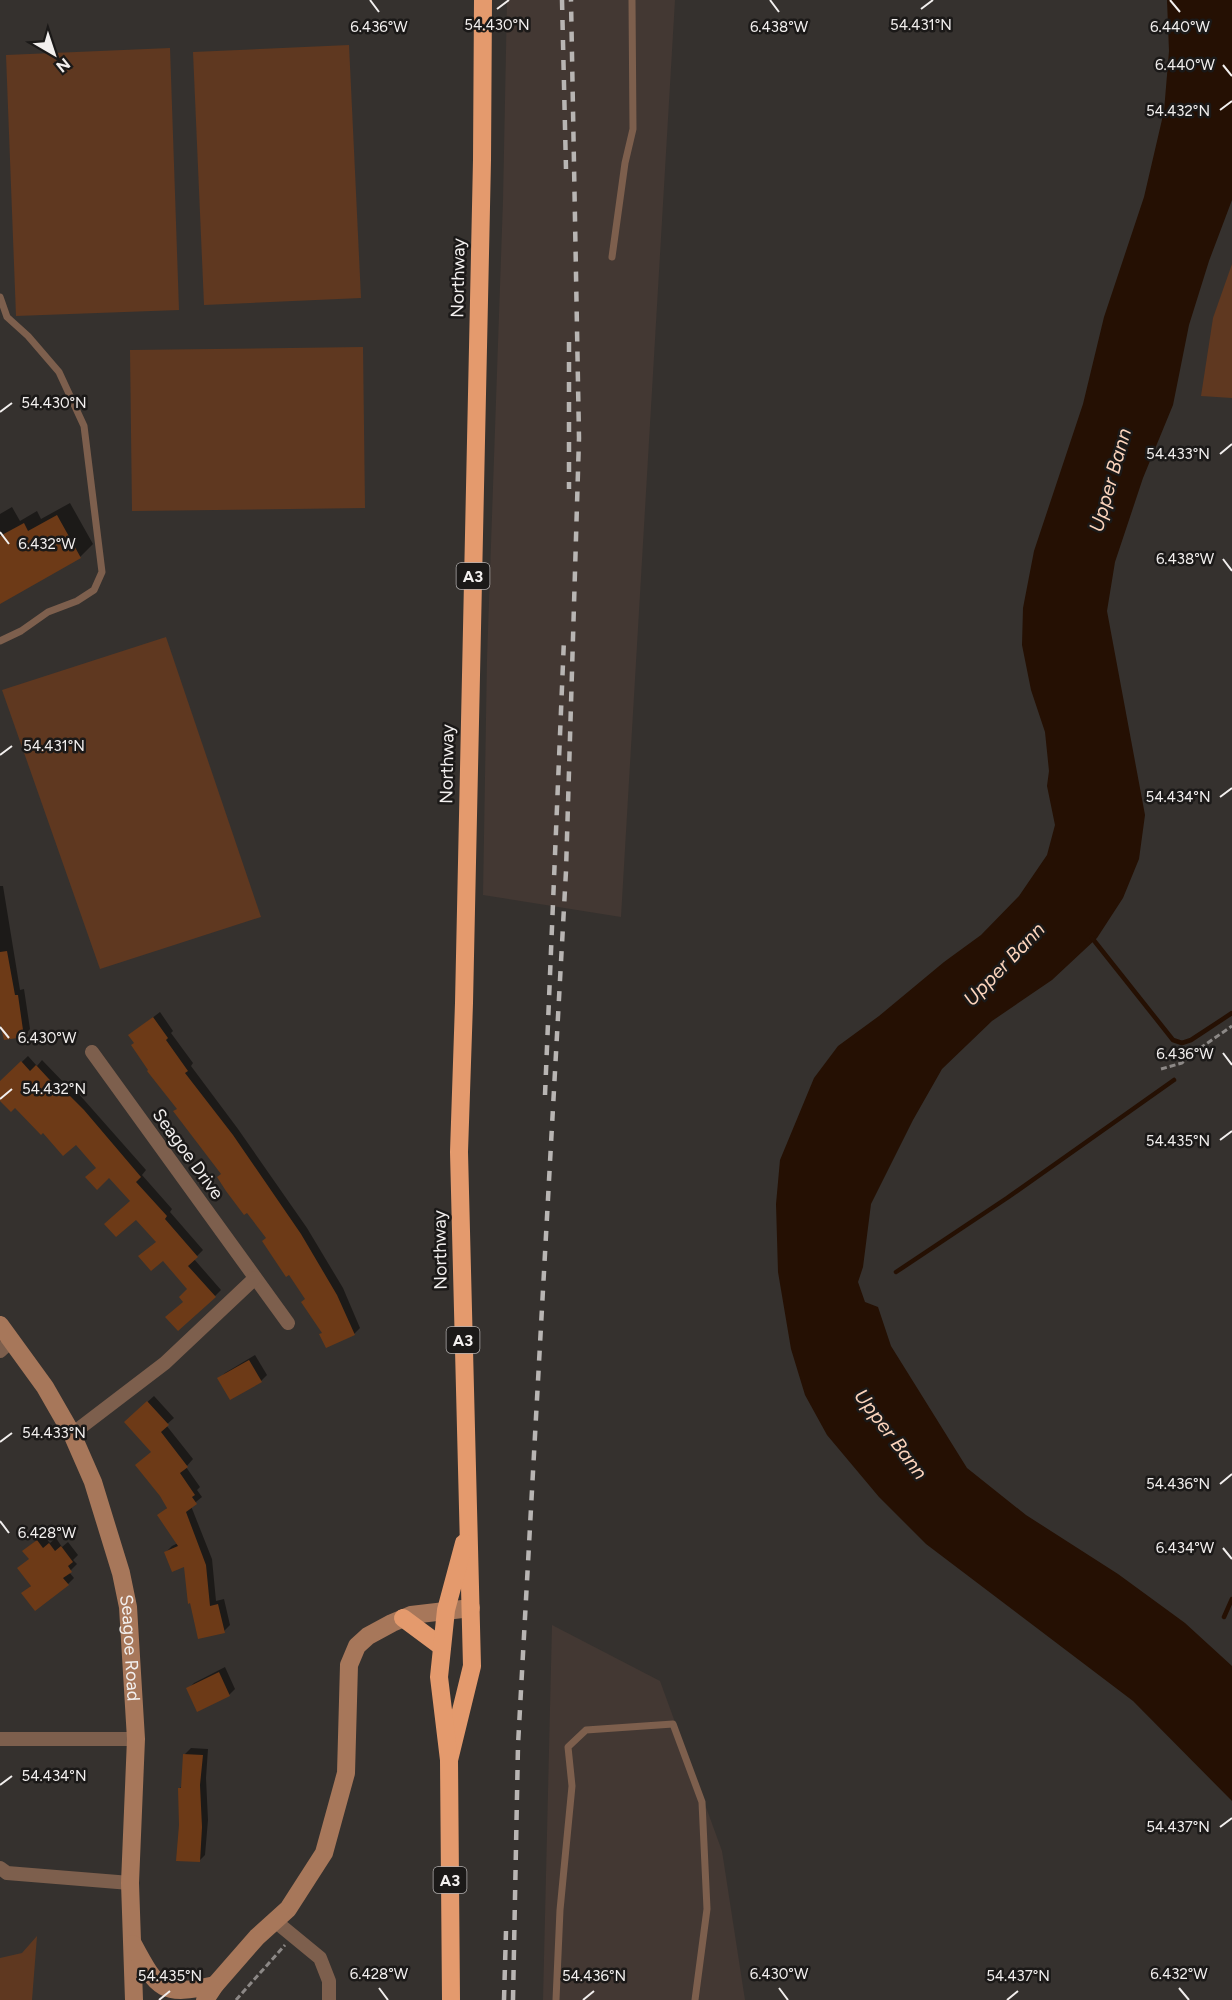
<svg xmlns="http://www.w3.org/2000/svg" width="1232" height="2000" viewBox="0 0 1232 2000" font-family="Figtree,sans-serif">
<rect width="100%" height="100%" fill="#35312e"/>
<g fill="#433833">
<polygon points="507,0 675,0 621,917 483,895 487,659 503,200"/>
<polygon points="552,1625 660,1681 722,1851 745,2000 543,2000"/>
</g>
<g fill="#5f3820">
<polygon points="349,45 361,298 204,305 193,52"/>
<polygon points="170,48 179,310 16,316 6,55"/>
<polygon points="1232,264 1232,398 1201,396 1213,318"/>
<polygon points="363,347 365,508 132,511 130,350"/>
<polygon points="166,637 261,917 100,969 2,690"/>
<polygon points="37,1936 32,2000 0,2000 0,1958 22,1953"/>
</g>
<polygon fill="#251003" points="1167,0 1232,0 1232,200 1209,261 1189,325 1173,405 1143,478 1115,562 1107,611 1145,815 1139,859 1123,898 1097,938 1052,980 992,1021 942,1069 913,1120 871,1204 863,1267 858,1282 865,1302 878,1307 891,1346 967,1468 1026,1515 1118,1574 1185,1623 1232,1666 1232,1801 1133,1701 926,1544 879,1497 827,1435 805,1395 791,1349 778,1272 776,1204 780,1160 814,1078 838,1046 879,1016 944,962 981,935 1019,896 1047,855 1055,825 1047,786 1049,771 1045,732 1031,690 1022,645 1023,608 1034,551 1083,404 1104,317 1144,197 1164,111 1169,51"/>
<g fill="#0007">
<polygon points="70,503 93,544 80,557 0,602 0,514 12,507 20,521 37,511 41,519"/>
<polygon points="0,886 3,886 20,990 24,989 30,1029 24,1036 0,1023"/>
<polygon points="160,1012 173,1031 171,1033 193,1063 191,1066 238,1129 307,1228 343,1288 360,1328 354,1334 323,1332 306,1299 267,1237 178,1109 130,1035"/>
<polygon points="28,1056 37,1066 42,1060 67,1086 70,1084 146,1170 142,1175 172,1209 170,1212 203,1250 194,1259 221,1290 215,1296 184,1301 189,1289 132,1200 109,1176 98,1168 76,1142 0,1099 0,1083"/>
<polygon points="255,1355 267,1375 261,1381 219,1379 225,1373"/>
<polygon points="154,1396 174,1418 166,1425 193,1459 186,1467 200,1487 197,1490 202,1497 191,1506 212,1559 216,1601 224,1599 230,1625 224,1631 186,1565 166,1552 172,1546 178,1543 159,1515 168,1507 152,1451 132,1416"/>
<polygon points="43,1535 50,1543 56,1538 62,1547 68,1542 78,1555 73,1560 77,1564 69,1572 74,1578 68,1584 23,1593 32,1585 30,1559 24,1551"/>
<polygon points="225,1667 235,1689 229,1695 188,1689 194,1683"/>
<polygon points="191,1748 208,1749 206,1778 208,1820 205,1855 199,1861 180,1825 179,1789 183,1785 185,1754"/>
</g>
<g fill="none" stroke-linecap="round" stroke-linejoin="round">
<g stroke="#251003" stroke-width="4.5">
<polyline points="1092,938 1173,1040 1182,1043 1191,1040 1232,1013"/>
<polyline points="896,1272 1007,1198 1174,1080"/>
<polyline points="1224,1617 1232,1599"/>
</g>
</g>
<g fill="#6d3a17">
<polygon points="57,515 81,558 0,604 0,536 24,523 28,531"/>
<polygon points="7,951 15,995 18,995 24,1037 4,1040 0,1024 0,952"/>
<polygon points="153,1017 168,1038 166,1040 188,1071 185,1073 233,1135 301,1234 337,1295 355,1335 326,1348 319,1334 322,1333 301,1302 305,1299 289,1275 286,1277 262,1241 266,1238 247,1213 244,1215 226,1191 217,1177 221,1174 173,1111 177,1109 147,1071 148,1070 131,1045 134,1043 128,1035"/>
<polygon points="21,1061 30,1071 36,1065 60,1091 63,1089 84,1110 141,1177 136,1182 167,1216 165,1219 198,1257 188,1266 216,1297 178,1331 165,1317 183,1302 179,1297 187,1289 163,1261 151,1271 138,1256 156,1242 136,1220 116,1237 104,1224 130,1201 109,1178 97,1190 85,1177 96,1168 76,1145 63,1156 43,1133 41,1135 15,1108 11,1112 0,1101 0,1081"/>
<polygon points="249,1360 262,1382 230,1400 217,1378"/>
<polygon points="147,1401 169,1425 161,1432 188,1467 180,1473 195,1495 192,1497 197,1504 186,1512 206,1565 210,1606 218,1604 225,1633 198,1639 190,1603 188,1604 184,1567 172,1572 164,1552 178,1546 157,1515 167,1508 160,1496 135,1465 151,1452 124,1422"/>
<polygon points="37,1540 43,1548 49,1543 55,1551 61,1546 73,1562 68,1566 72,1572 63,1578 69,1585 35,1611 21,1593 31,1586 17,1568 29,1559 22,1551"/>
<polygon points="219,1672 230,1696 197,1712 186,1688"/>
<polygon points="183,1754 203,1755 200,1785 202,1827 200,1862 176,1861 179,1825 178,1788 181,1788"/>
</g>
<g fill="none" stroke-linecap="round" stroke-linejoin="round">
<g stroke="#8c8886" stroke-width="3" stroke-dasharray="6 3" stroke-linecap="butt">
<polyline points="1161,1069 1182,1063 1193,1053 1232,1026"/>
<polyline points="236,2000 285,1945"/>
</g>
<g stroke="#7d5f4d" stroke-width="7">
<polyline points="612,257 625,163 633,129 632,0"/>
<polyline points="0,297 7,317 28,336 59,372 84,426 102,572 94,590 77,601 48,612 21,631 0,641"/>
<polyline points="556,2000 560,1910 572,1786 568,1747 586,1730 673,1724 702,1802 707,1909 695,2000"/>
</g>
<g stroke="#7d5f4d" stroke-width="14">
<polyline points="92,1052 288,1323"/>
<polyline points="0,1351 12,1340"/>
<polyline points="72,1434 165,1363 255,1278"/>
<polyline points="0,1739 136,1739"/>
<polyline points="0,1868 7,1873 130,1883"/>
<polyline points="275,1921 320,1958 329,1981 329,2000"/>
</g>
<g stroke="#a7775a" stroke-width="18">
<path id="s1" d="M0,1325L45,1387L72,1434L93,1482L121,1573L128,1607L136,1739L130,1883L134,2000"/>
<path d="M133,1944C158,1991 162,1996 215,1985"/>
<polyline points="205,2000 215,1985 257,1937 288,1909 324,1853 346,1773 349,1665 357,1646 368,1636 392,1623 411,1615 471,1608"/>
</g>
<g stroke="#e49a6d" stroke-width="18">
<polyline points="403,1618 442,1647"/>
<polyline points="449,1760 472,1666 459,1152 464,1003 482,160 483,0"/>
<polyline points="451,2000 449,1760 439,1677 446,1610 464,1543"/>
</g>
<g stroke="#b8b5b3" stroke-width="4.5" stroke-dasharray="10 10" stroke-linecap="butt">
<polyline points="562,0 566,169"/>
<polyline points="569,342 569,489"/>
<polyline points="545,1095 564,639"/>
<polyline points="504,2000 506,1931"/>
<polyline points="513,2000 518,1745 566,871 579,438 571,0"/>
</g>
</g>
<path fill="none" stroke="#f2efee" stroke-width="2" d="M370,0L379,12M770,0L779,12M1170,0L1180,12M497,9L509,0M921,9L933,0M1223,65L1232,76M1220,110L1232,101M0,412L12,403M1220,454L1232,444M0,532L9,544M1223,559L1232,571M0,755L12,746M1220,797L1232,788M0,1027L9,1038M1223,1053L1232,1065M0,1099L12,1089M1220,1140L1232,1131M0,1442L12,1433M1220,1484L1232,1474M0,1521L9,1533M1223,1548L1232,1559M0,1785L12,1776M1220,1827L1232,1818M379,1988L388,2000M779,1988L788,2000M1179,1988L1189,2000M159,2000L170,1991M583,2000L594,1991M1007,2000L1018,1991"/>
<g text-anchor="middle" stroke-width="5" stroke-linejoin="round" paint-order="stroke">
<g fill="#1b1918" stroke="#b2afae" stroke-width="1.5">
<rect x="456.5" y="563" width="33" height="26" rx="4.5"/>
<rect x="446.5" y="1327" width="33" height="26" rx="4.5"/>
<rect x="433.5" y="1867" width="33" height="26" rx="4.5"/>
</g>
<g font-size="16" font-weight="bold" fill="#f2efee">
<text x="473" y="582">A3</text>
<text x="463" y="1346">A3</text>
<text x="450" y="1886">A3</text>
</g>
<g font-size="18" fill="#f2efee" stroke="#1b1918">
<text transform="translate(458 278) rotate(-89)" y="6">Northway</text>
<text transform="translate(447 764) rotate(-89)" y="6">Northway</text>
<text transform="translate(188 1154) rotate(54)" y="6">Seagoe Drive</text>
<text transform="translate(440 1250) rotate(-91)" y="6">Northway</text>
<text dy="6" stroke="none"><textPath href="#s1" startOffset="354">Seagoe Road</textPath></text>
</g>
<g font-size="20" font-style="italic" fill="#fcd4bc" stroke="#1b1918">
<text transform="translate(1110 480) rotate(-74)" y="7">Upper Bann</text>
<text transform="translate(1004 964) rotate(-46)" y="7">Upper Bann</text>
<text transform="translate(891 1434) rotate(53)" y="7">Upper Bann</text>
</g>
</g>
<g font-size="15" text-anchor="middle" fill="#f2efee" stroke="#1b1918" stroke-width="5" stroke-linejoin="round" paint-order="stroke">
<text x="497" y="30">54.430°N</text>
<text x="921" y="30">54.431°N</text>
<text x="379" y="32">6.436°W</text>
<text x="779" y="32">6.438°W</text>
<text x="1180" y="32">6.440°W</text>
<text x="1185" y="70">6.440°W</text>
<text x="1178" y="116">54.432°N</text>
<text x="54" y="408">54.430°N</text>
<text x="1178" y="459">54.433°N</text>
<text x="47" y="549">6.432°W</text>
<text x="1185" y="564">6.438°W</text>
<text x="54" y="751">54.431°N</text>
<text x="1178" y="802">54.434°N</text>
<text x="47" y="1043">6.430°W</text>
<text x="1185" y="1059">6.436°W</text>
<text x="54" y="1094">54.432°N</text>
<text x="1178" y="1146">54.435°N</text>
<text x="54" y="1438">54.433°N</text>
<text x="1178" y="1489">54.436°N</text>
<text x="47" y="1538">6.428°W</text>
<text x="1185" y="1553">6.434°W</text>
<text x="54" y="1781">54.434°N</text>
<text x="1178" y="1832">54.437°N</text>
<text x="379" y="1979">6.428°W</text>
<text x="779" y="1979">6.430°W</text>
<text x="1179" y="1979">6.432°W</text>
<text x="170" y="1981">54.435°N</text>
<text x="594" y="1981">54.436°N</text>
<text x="1018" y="1981">54.437°N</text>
</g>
<g transform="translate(54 54) rotate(141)" stroke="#1b1918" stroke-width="4.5" paint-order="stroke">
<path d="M0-4.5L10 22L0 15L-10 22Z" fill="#f2efee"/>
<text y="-9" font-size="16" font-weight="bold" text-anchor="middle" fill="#f2efee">N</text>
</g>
</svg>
